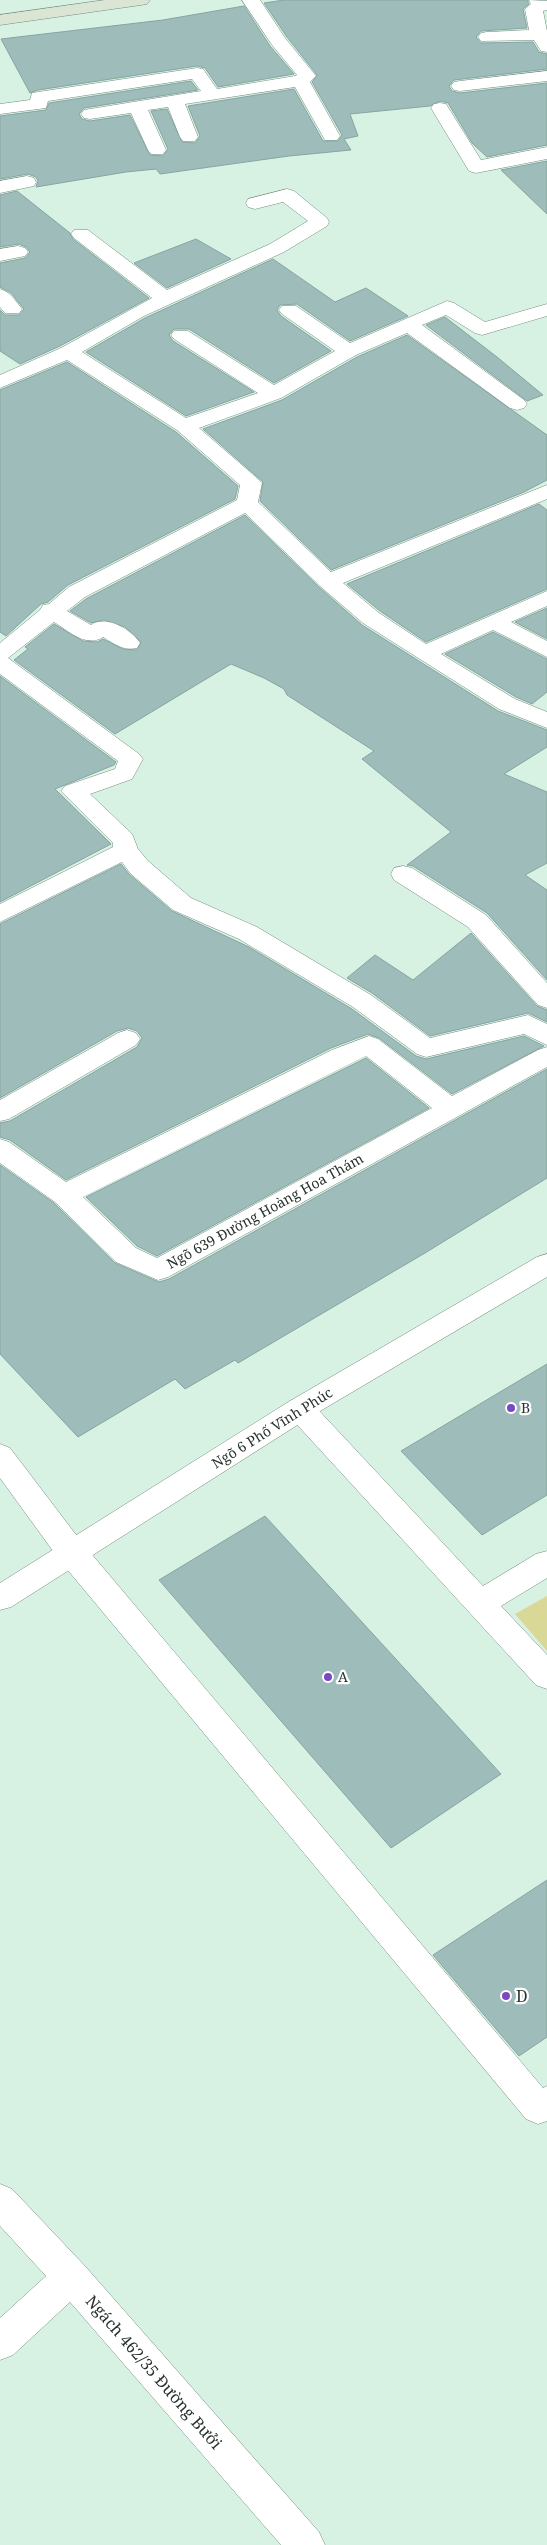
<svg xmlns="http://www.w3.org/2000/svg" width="547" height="2545" viewBox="0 0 547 2545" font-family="'Noto Serif',serif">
<rect width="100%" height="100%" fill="#d7f1e3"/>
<polygon fill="#dad897" points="547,1596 547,1651 515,1614"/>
<g fill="#9ebdba" stroke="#86a4a1">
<polygon points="284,0 527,0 529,4 523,9 527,28 481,31 476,37 481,43 533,42 539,52 547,54 547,69 454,80 449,86 452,91 460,93 547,83 547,145 487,157 472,143 448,103 440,101 430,106 350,114 358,136 344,139 351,150 289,156 160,174 156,169 126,172 36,187 38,181 36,177 28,174 0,179 0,116 46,110 49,103 191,81 198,90 84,108 79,114 82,119 90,121 130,115 150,155 163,156 168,149 151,111 167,109 182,142 195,143 200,136 188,106 294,89 323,141 338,141 342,135 312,82 317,75 287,37 264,3"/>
<polygon points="244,6 270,46 294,74 218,87 205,68 197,66 38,90 30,93 1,39 163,20"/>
<polygon points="547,161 547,214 501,170"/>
<polygon points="17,191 70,233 73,239 149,298 60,346 20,364 0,351 0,310 5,315 19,315 24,309 11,293 0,287 0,263 25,258 30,252 26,247 19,244 0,247 0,195"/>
<polygon points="196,239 231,259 167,288 134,263"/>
<polygon points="273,259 335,302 366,288 408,316 350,341 297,304 280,305 277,310 281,316 331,351 274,383 189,329 174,329 169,335 173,341 254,392 186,416 86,352 145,318"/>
<polygon points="445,317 497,357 543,395 527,401 426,325"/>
<polygon points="407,335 547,435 547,480 524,492 331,570 260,501 263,482 203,429 282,400 357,357"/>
<polygon points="67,362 176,432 238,486 235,499 68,585 48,602 41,604 6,636 0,632 0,390"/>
<polygon points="539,504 547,510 547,589 426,642 380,611 347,584"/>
<polygon points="245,515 319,587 362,625 498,711 547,730 547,747 504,774 547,792 547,863 525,875 547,890 547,980 487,913 413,866 407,865 451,832 362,759 374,751 287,695 284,689 264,678 231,664 115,734 14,660 28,649 25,647 54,624 83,641 97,642 103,639 123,649 137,650 141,642 125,627 104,620 91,623 70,611 86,599"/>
<polygon points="547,608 547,639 515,622"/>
<polygon points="493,632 547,659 547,692 532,704 516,697 445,654"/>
<polygon points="0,676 116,762 114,765 55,789 111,844 0,902"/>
<polygon points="121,864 129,874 172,911 249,947 352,1009 416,1056 426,1059 524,1036 544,1046 452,1094 379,1038 368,1034 331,1048 66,1180 10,1140 0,1137 0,1123 10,1121 137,1047 142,1038 137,1031 128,1028 117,1031 0,1098 0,924"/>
<polygon points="471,933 537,1006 547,1010 547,1022 528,1013 430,1036 372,993 347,978 375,955 413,980"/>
<polygon points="366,1058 429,1108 157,1256 137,1246 86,1197"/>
<polygon points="547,1069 547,1178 425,1253 238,1363 235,1360 185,1389 175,1379 78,1437 0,1354 0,1165 54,1203 115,1263 159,1282 169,1279"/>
<polygon points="547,1364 547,1495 482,1535 401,1451"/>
<polygon points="265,1516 501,1774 391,1848 159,1580"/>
<polygon points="547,1880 547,2037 519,2056 433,1955"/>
</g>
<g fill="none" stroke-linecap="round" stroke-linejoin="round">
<defs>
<g id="service">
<polygon points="242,0 260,0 285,38 316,76 310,82 340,136 337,140 325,140 295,87 185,104 198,137 195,141 183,141 180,137 168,107 148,110 166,150 163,154 151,154 148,150 131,113 90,119 84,118 81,114 84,110 90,109 201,91 192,79 48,101 46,108 0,114 0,104 30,100 32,93 38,92 197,68 203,69 217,89 295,76 297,75 272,45"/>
<polygon points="529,0 547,1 547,10 543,11 547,31 547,52 541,51 534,40 481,41 478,37 481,33 487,32 529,30 525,9 531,4"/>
<polygon points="547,71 547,81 460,91 454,90 451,86 454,82 460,81"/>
<polygon points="440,103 446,104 481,160 547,147 547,159 476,173 469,171 431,108 434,104"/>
<polygon points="27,176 34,178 36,182 34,186 0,193 0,181"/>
<path d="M287,189L294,191L327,218L329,222L327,226L284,252L144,316L82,352L186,418L258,393L174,339L171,335L174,331H188L274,385L335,351L282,314L279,310L282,306H296L350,343L447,301L454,303L485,322L547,304V316L482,335L475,333L446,315L422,325L524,400L527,404L524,408L517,410L510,408L407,333L356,355L281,398L199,428L258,479L262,483L258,502L331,572L547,485V499L343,583L379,613L426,644L547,591V606L511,622L547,641V657L493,630L441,654L515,699L547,712V728L499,709L363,623L320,586L245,513L85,597L67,611L91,625C106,615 131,629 140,643L137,648C123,651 115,644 103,637C86,648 69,631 54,622L8,658L139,754L143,759L132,779L90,794L132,834L138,849L148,861L191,898L257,927L371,995L430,1038L528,1015L547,1024V1045L524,1034L426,1057L417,1054L353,1007L239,939L173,910L130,873L122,862L0,922V904L113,847V843L61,791L65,786L115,769L118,761L0,674V643L40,610L43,605L49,604L69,587L237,500L240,485L177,430L67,360L0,388V375L61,348L152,298L74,238L71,234L74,230H88L167,290L270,244L308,221L283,202L255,209L248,207L246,203L248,199Z"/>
<polygon points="18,246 25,248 28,252 25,256 0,261 0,249"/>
<path d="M0,289C10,292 16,301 22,309L19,313H5L0,307Z"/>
<polygon points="403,866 412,868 486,915 547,983 547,1008 538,1005 468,927 394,880 391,874 394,868"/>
<polygon points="127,1030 136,1033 140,1039 136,1045 9,1119 0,1121 0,1100 118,1033"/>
<path d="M369,1036L378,1039L452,1096L538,1050L547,1047V1067L168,1277L158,1280L116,1262L55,1202L0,1163V1139L9,1142L66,1182L332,1050ZM366,1056L432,1108L157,1258L136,1248L83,1197Z"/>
<polygon points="300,1398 310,1401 483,1586 536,1554 547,1551 547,1578 501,1606 547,1655 547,1689 536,1685 290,1417 286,1409 290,1401"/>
<polygon points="0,1444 10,1448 83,1544 543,2088 547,2086 547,2121 538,2124 526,2119 61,1562 0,1478"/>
<polygon points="0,2184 12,2189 84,2265 319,2532 325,2545 281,2545 70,2302 13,2355 0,2360 0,2318 46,2276 0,2226"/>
</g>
<polygon id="minor" points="547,1254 547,1277 310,1417 11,1607 0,1610 0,1583 290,1401 537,1257"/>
<polygon id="secondary" points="105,0 150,0 147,4 141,5 0,25 0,15"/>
</defs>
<use href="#service" stroke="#748c7f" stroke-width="1"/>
<use href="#minor" stroke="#748c7f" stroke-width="1"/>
<use href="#secondary" stroke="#748c7f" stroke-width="1"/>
<use href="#service" fill="#fff" fill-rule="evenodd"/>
<use href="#minor" fill="#fff" fill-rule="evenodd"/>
<use href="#secondary" fill="#dae6d3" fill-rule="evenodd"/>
</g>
<g fill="#7a48c0" stroke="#fff" stroke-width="2">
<circle cx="511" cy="1408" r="5"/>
<circle cx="328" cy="1677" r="5"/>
<circle cx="506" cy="1996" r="5"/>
</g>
<g text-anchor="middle" stroke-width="4.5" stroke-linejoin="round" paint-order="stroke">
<g font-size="14" fill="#29332e" stroke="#fff">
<text transform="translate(265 1211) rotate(-29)" y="5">Ngõ 639 Đường Hoàng Hoa Thám</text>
<text transform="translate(272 1428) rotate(-32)" y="5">Ngõ 6 Phố Vĩnh Phúc</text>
</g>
<g font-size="14" fill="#29332e" stroke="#fff" text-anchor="start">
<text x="521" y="1413">B</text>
<text x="338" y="1682">A</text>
</g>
<g font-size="16" fill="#29332e" stroke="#fff" text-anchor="start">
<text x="516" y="2002">D</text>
</g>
<g font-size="16" fill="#29332e" stroke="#fff">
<text transform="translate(154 2372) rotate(49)" y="6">Ngách 462/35 Đường Bưởi</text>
</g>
</g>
</svg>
